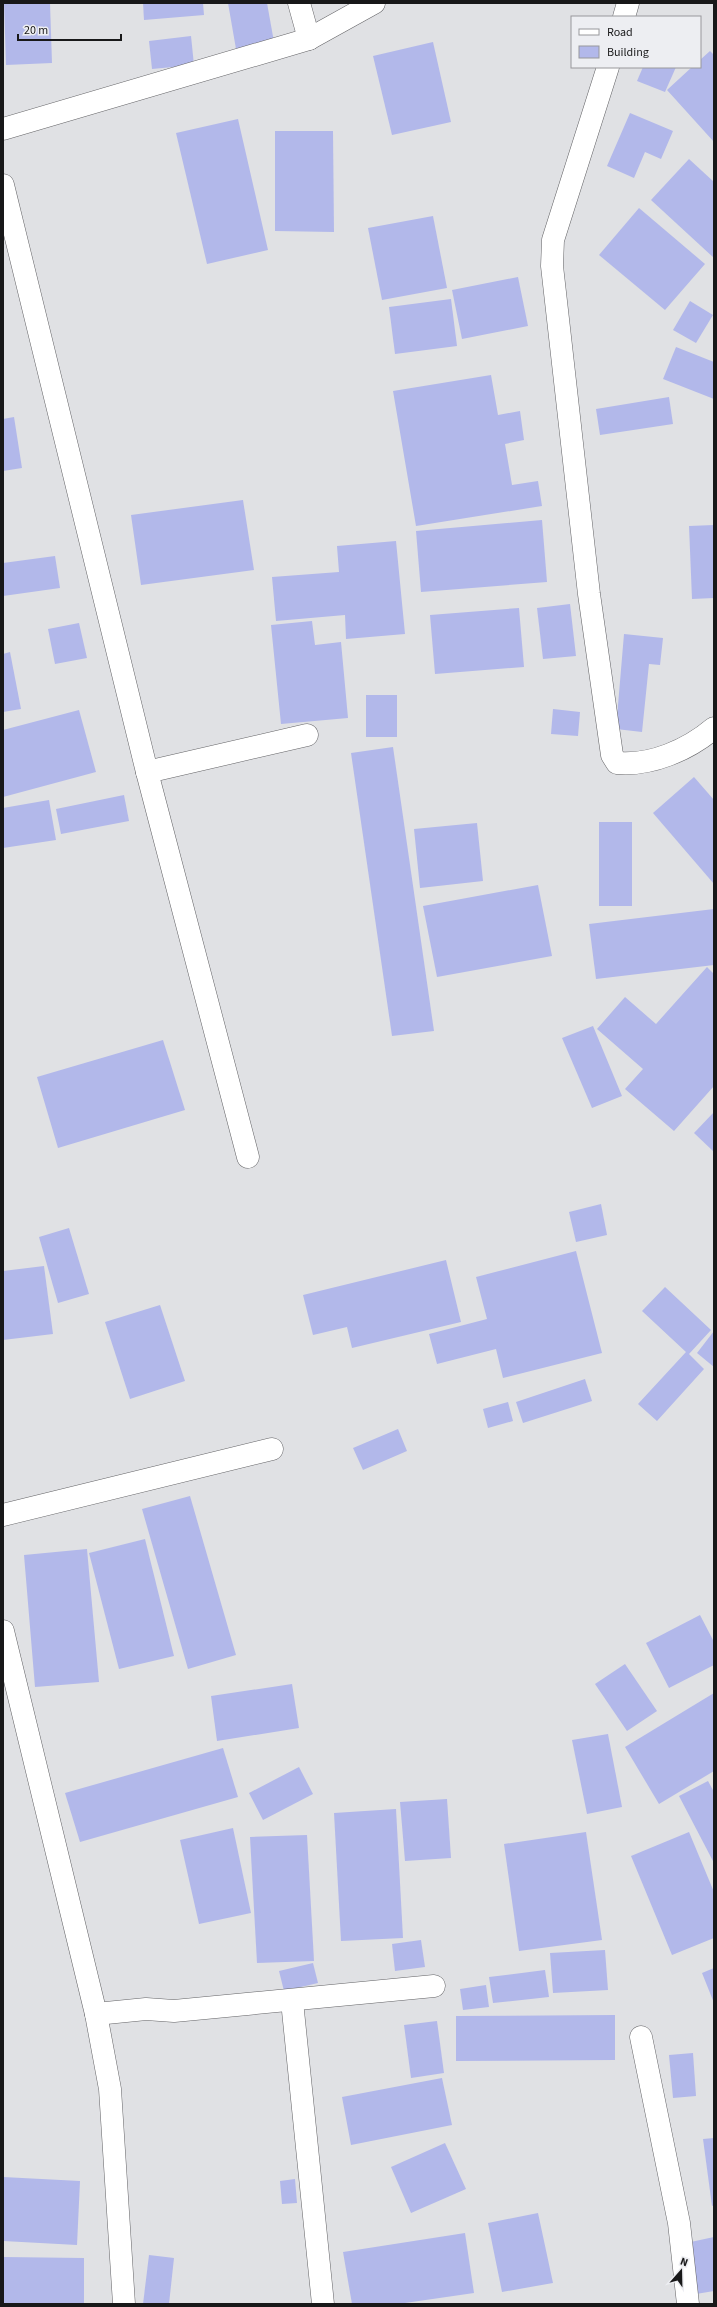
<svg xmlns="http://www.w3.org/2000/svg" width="717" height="2307" viewBox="0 0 717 2307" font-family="'Source Sans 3',sans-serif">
<rect width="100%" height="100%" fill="#e0e1e4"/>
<g fill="#b2b8ea">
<polygon points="4,3 50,3 52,63 6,65"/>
<polygon points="143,3 203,3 204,15 144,20"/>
<polygon points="228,3 267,3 274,42 236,49"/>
<polygon points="191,36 194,65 152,69 149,41"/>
<polygon points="433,42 451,122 392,135 373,56"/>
<polygon points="710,51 714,55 714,142 667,90 692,67 700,67 700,60"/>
<polygon points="643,67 676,67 665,92 637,81"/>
<polygon points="630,113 673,131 661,159 645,152 634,178 607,166"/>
<polygon points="238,119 268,250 207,264 176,133"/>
<polygon points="275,131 333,131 334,232 275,231"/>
<polygon points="689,159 714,182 714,258 651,200"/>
<polygon points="639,208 705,264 665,310 599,255"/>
<polygon points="433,216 447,288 382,300 368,228"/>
<polygon points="518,277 528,326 462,339 452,290"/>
<polygon points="451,299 457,346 395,354 389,307"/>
<polygon points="690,301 713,315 696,343 673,330"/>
<polygon points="676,347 714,362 714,399 663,379"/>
<polygon points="491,375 498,415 520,411 524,440 505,444 512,485 538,481 542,506 416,526 393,391"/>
<polygon points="669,397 673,424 600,435 596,409"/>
<polygon points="14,417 22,468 3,471 3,419"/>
<polygon points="243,500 254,570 141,585 131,515"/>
<polygon points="542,520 547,582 421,592 416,531"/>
<polygon points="714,525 714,598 692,599 689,526"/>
<polygon points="396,541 405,634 346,639 345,615 276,621 272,577 339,572 337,546"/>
<polygon points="55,556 60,588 3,596 3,563"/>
<polygon points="570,604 576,656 543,659 537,608"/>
<polygon points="519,608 524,667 435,674 430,615"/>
<polygon points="312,621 315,645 341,642 348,718 281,724 271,625"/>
<polygon points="79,623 87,658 55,664 48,629"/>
<polygon points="624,634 663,638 660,665 649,664 642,732 616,729"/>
<polygon points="10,652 21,709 3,712 3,654"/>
<rect x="366" y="695" width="31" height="42"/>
<polygon points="553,709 580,712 578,736 551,734"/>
<polygon points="79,710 96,772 3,797 3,730"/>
<polygon points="393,747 434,1031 392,1036 351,753"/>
<polygon points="694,777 714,800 714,884 653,813"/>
<polygon points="124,795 129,821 61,834 56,809"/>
<polygon points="49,800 56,840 3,848 3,808"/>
<rect x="599" y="822" width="33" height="84"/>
<polygon points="477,823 483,881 420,888 414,829"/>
<polygon points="538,885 552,956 437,977 423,906"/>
<polygon points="714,909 714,965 596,979 589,924"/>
<polygon points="707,967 714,974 714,1086 674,1131 625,1089 643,1069 597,1029 625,997 656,1024"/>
<polygon points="593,1026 622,1096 592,1108 562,1038"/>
<polygon points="163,1040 185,1110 58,1148 37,1077"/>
<polygon points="714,1112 714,1152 694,1133"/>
<polygon points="601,1204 607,1235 576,1242 569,1212"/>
<polygon points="69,1228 89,1294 58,1303 39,1237"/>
<polygon points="576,1251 602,1353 503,1378 496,1349 437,1364 429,1334 487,1319 476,1277"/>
<polygon points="446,1260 461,1322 352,1348 347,1327 313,1335 303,1295"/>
<polygon points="44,1266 53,1334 3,1340 3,1271"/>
<polygon points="665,1287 711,1330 689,1354 704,1369 657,1421 638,1404 686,1352 642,1311"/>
<polygon points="160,1305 185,1381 130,1399 105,1322"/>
<polygon points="714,1331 714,1367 697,1353"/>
<polygon points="585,1379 592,1401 523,1423 516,1402"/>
<polygon points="508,1402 513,1421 488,1428 483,1409"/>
<polygon points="398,1429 407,1451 363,1470 353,1448"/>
<polygon points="190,1496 236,1655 188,1669 142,1509"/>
<polygon points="145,1539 174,1656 119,1669 89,1553"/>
<polygon points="87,1549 99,1682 35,1687 24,1555"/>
<polygon points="700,1615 714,1642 714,1665 669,1688 646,1643"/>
<polygon points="625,1664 657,1711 627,1731 595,1684"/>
<polygon points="292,1684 299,1728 217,1741 211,1696"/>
<polygon points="714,1693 714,1771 659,1804 625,1747"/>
<polygon points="608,1734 622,1807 587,1814 572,1740"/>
<polygon points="223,1748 238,1797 80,1842 65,1793"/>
<polygon points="299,1767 313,1794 263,1820 249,1793"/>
<polygon points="708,1781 714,1792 714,1863 679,1796"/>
<polygon points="447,1799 451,1858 405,1861 400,1802"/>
<polygon points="396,1809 403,1938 341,1941 334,1813"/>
<polygon points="233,1828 251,1913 199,1924 180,1840"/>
<polygon points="586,1832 602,1940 519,1951 504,1844"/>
<polygon points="689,1832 714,1892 714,1938 672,1955 631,1856"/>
<polygon points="307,1835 314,1961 257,1963 250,1837"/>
<polygon points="421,1940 425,1967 395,1971 392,1944"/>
<polygon points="605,1950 608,1990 553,1993 550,1953"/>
<polygon points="313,1963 318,1983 284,1991 279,1971"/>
<polygon points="714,1968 714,2003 702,1973"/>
<polygon points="545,1970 549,1997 493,2003 489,1977"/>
<polygon points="486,1985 489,2007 463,2010 460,1989"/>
<polygon points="615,2015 615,2060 456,2061 456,2016"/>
<polygon points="437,2021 444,2073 411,2078 404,2025"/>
<polygon points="693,2053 696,2096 673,2098 669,2055"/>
<polygon points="442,2078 452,2125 351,2145 342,2097"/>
<polygon points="714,2138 714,2205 712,2206 703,2139"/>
<polygon points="445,2143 466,2189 411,2213 391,2167"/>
<polygon points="3,2177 80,2181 77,2245 3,2241"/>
<polygon points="295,2179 297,2203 282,2204 280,2181"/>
<polygon points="538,2213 553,2283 502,2292 488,2223"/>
<polygon points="465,2233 474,2293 398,2304 352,2304 343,2252"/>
<polygon points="714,2237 714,2291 696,2294 686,2243"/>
<polygon points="149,2255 174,2258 169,2304 143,2304"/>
<polygon points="3,2257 84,2258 84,2304 3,2304"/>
</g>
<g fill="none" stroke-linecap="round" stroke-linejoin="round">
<defs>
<g id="minor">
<polyline points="299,3 309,39"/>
<polyline points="624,17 628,3"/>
<path d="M608,67L553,240L552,266L589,594L612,755L617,763C651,766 688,750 714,728"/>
<polyline points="3,129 309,39 374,3"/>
<polyline points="3,185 147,772 248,1157"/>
<polyline points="147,772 307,735"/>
<polyline points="3,1515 272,1449"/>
<polyline points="3,1631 96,2014 110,2089 124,2304"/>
<polyline points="292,2001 323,2304"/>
<polyline points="96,2014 146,2009 174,2011 434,1986"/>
<polyline points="641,2037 679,2223 688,2304"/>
</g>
</defs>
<use href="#minor" stroke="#636366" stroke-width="23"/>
<use href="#minor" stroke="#fff" stroke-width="22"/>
</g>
<rect width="717" height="2307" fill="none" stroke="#181819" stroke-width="8"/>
<rect x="571" y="16" width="130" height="52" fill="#edeef2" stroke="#98989b"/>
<rect x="579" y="29" width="20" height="6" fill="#ffffff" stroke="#98989b"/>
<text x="607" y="36" font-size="12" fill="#181819">Road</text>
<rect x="579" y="46" width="20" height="12" fill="#b2b8ea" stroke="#98989b"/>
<text x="607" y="56" font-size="12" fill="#181819">Building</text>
<g transform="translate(681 2271) rotate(20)" stroke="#edeef2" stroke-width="3" paint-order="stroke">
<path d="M0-3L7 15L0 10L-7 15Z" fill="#181819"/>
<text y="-6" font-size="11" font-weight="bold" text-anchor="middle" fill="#181819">N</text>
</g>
<path d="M18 34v6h103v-6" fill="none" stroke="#181819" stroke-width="2"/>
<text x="24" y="34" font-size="12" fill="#181819" stroke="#edeef2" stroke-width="3" paint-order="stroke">20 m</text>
</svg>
